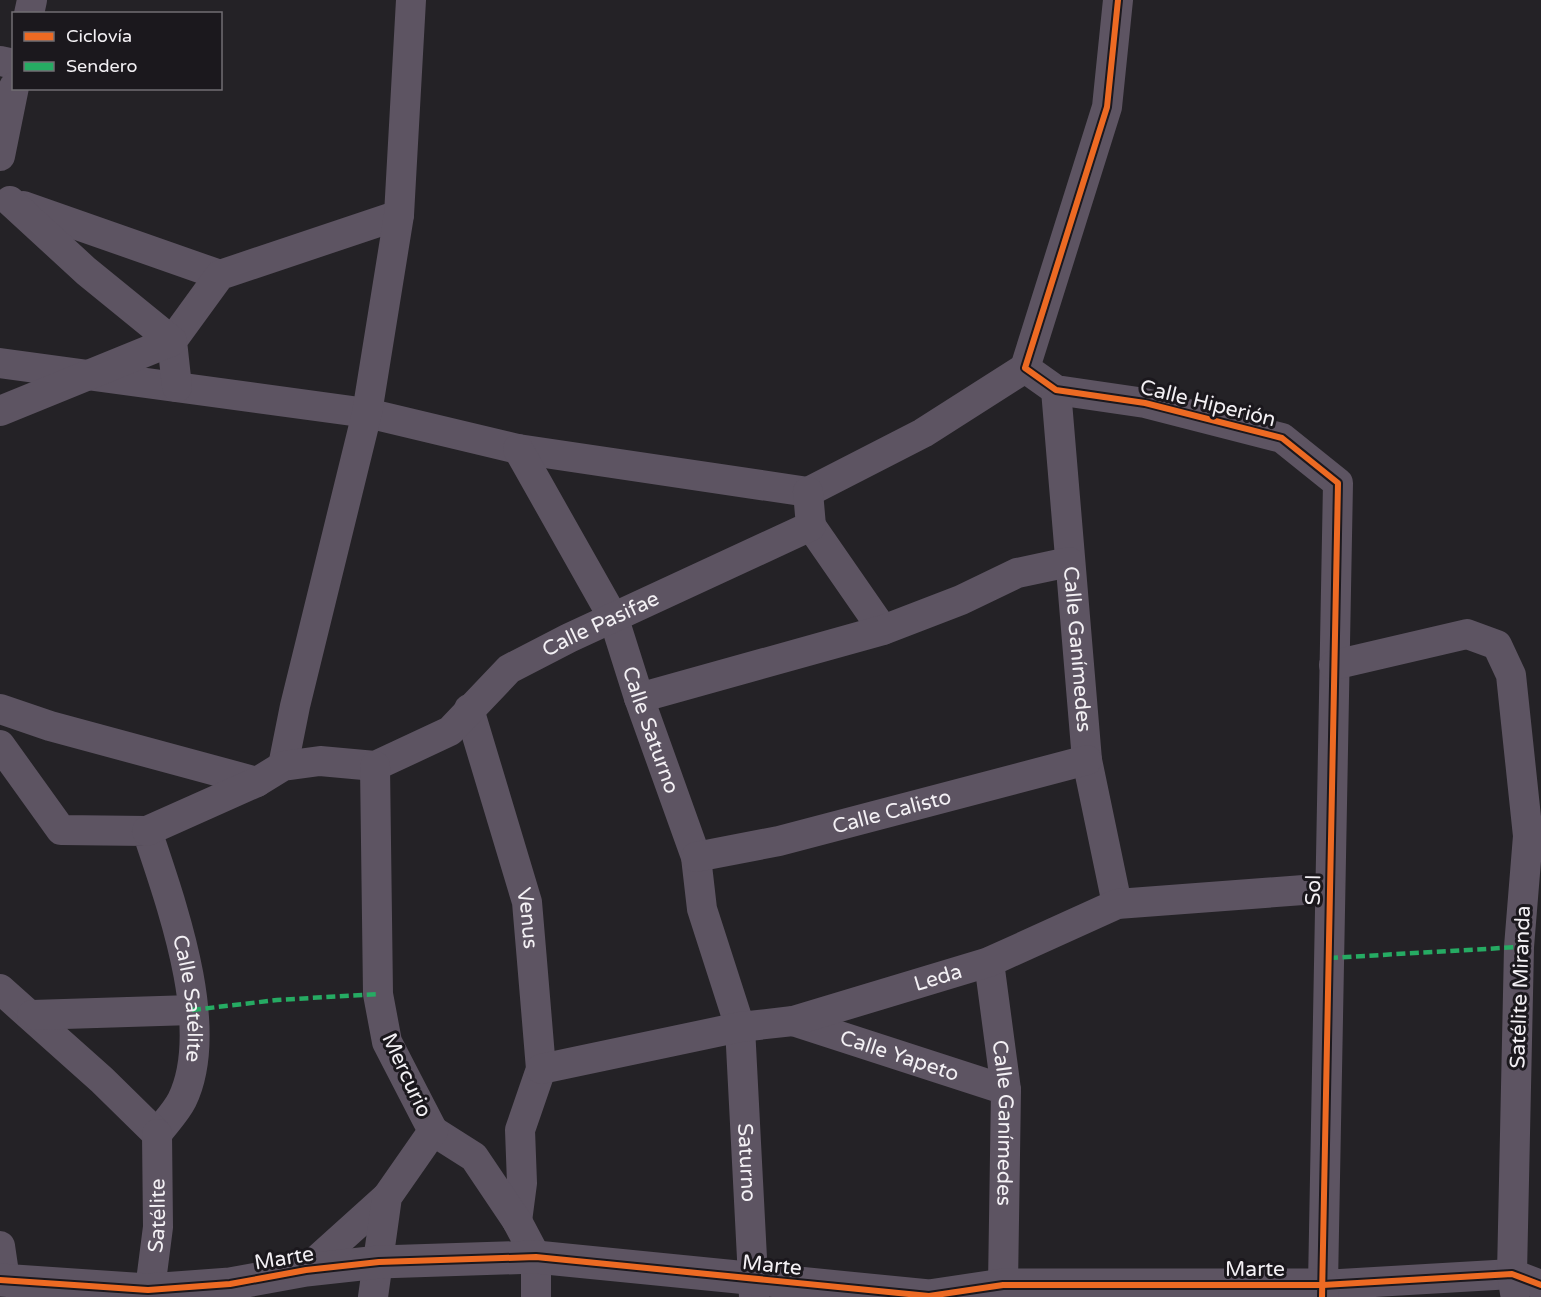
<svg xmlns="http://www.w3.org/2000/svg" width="1541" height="1297" viewBox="0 0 1541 1297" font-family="'Varela Round',sans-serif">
<rect width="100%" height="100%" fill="#242226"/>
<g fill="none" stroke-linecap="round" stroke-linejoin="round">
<g stroke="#5d5462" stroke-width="30">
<polyline points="1118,0 1107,107 1025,368 1056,390 1145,403 1282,438 1338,483 1323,1285 1512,1274 1541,1285"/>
<polyline points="29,14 32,0"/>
<polyline points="0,61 14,64"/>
<polyline points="0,156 14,87"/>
<polyline points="23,206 220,275"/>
<polyline points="0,363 367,413 518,449 808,492"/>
<polyline points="177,387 172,341 220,275 399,215"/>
<path id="s1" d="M1056,390L1087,760L1117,904"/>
<polyline points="0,411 172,341 86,271 10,201"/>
<path id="s2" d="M518,449L614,619L639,698L696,857L702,909L740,1027L754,1297"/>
<polyline points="808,492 923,433 1025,368"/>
<polyline points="811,526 883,630"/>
<polyline points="1334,665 1467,634 1497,645 1511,675 1528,836 1519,947 1512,1274 1515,1293"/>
<polyline points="639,698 883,630 961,600 1017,573 1069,562"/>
<polyline points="0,709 50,726 257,782"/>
<path id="s3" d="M469,709L527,902L532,961L541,1069L520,1130L522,1183L517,1221"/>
<path id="s4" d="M0,745L61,830L147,831C171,903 217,1028 182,1100C176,1112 165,1123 157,1134"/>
<polyline points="283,766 295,706 367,413 399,215 411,0"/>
<path id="s5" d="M147,831L257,782L283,766L320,761L375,766L450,731L509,669L569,638L811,526L808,492"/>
<path id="s6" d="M696,857L779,841L1087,760"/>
<path id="s7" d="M989,962L1006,1090L1003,1285"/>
<polyline points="0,989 102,1080 157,1134"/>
<polyline points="32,1015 192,1010"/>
<path id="s8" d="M793,1021L1006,1090"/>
<path id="s9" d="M541,1069L740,1027L793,1021L989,962L1117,904L1330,888"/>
<polyline points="433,1131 474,1157 517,1221 536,1257 536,1297"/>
<polyline points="0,1246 5,1280"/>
<polyline points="306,1270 387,1197"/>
<path id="s10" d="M149,1297L158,1227L157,1134"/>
<polyline points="373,1297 387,1197 433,1131 387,1042 378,994 375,766"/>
</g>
<polyline stroke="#5d5462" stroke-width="33" points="0,1280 148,1290 230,1284 306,1270 379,1262 536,1257 929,1296 1003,1285 1323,1285 1322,1297"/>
<g stroke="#26ab63" stroke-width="4.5" stroke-dasharray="9 4.5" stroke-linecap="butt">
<polyline points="1329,958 1519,947"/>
<polyline points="192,1010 277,1000 378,994"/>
</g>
<defs>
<g id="cycleway">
<polyline points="1118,0 1107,107 1025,368 1056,390 1145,403 1282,438 1338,483 1322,1297"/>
<polyline points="0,1280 148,1290 230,1284 306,1270 379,1262 536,1257 929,1296 1003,1285 1323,1285 1512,1274 1541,1285"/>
</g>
</defs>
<use href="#cycleway" stroke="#1b181d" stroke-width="10"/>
<use href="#cycleway" stroke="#ed6a23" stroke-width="6"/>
</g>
<g text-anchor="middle" stroke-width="6" stroke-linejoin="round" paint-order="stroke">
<g font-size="21" fill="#f3f0f4" stroke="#1b181d">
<text transform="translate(1208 403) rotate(14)" y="7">Calle Hiperión</text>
<text dy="7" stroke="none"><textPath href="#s5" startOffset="514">Calle Pasifae</textPath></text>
<text dy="7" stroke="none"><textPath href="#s1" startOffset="260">Calle Ganímedes</textPath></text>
<text dy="7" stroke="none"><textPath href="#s2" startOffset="312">Calle Saturno</textPath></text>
<text dy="7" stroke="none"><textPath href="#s6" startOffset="201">Calle Calisto</textPath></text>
<text transform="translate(1313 890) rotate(-89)" y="7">Sol</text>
<text dy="7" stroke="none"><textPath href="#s3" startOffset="218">Venus</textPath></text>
<text dy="7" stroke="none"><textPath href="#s9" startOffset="408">Leda</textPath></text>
<text transform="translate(1520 987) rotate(-88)" y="7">Satélite Miranda</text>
<text dy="7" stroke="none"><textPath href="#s4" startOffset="364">Calle Satélite</textPath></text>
<text dy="7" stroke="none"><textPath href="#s8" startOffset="112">Calle Yapeto</textPath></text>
<text transform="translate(407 1075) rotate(65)" y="7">Mercurio</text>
<text dy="7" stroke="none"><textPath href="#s7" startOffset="162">Calle Ganímedes</textPath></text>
<text dy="7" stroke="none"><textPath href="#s2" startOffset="759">Saturno</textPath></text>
<text dy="7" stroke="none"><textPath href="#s10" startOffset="82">Satélite</textPath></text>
<text transform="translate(284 1258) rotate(-9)" y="7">Marte</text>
<text transform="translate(772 1265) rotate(6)" y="7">Marte</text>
<text x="1255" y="1276">Marte</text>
</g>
</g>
<rect x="12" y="12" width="210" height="78" fill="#1b181d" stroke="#716e73" stroke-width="1.5"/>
<rect x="24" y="32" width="30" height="9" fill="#ed6a23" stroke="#716e73" stroke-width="1.5"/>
<text x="66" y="42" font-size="18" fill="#f3f0f4">Ciclovía</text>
<rect x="24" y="62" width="30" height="9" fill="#26ab63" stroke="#716e73" stroke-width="1.5"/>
<text x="66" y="72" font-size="18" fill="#f3f0f4">Sendero</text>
</svg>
